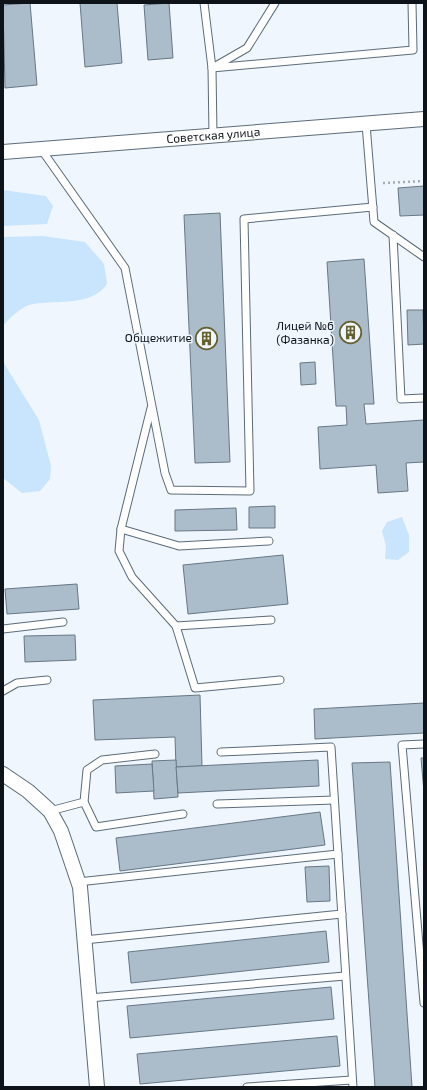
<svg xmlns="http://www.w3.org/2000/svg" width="427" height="1090" viewBox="0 0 427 1090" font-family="'Exo 2',sans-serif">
<rect width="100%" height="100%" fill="#eff6fd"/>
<g fill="#c9e5fe">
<polygon points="3,190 46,196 53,206 47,224 3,226"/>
<path d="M43,236L85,242L104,264L107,284C91,308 54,299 29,305C22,307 7,320 3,326V237Z"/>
<polygon points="3,358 5,365 39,420 47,451 51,466 50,479 40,491 22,493 3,478"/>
<polygon points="402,517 409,535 409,552 398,560 385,559 386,546 382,531 387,522"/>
</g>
<g fill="#abbccb" stroke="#677785">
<polygon points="30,3 37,85 5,88 3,5"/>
<polygon points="80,3 117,3 122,63 85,67"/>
<polygon points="169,3 173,58 148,60 144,5"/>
<polygon points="424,186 424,215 400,216 398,188"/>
<polygon points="220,213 230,462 195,463 184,215"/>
<polygon points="364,259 374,404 364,404 366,424 424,420 424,462 406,463 408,491 378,493 376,465 320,469 318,427 347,425 346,406 336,406 327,262"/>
<polygon points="407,310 423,310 424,344 408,345"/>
<polygon points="315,362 316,384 301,385 300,363"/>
<polygon points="275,506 275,528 249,528 249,507"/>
<polygon points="236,508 237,530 175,531 175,510"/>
<polygon points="283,555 288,604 188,614 183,565"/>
<polygon points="77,584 79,609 7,614 5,589"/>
<polygon points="75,635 76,660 25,662 24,636"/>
<polygon points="200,695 202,766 176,767 175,737 95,740 93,700"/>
<polygon points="424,703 424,733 315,739 314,709"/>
<polygon points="421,758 424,758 424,792"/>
<polygon points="176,760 178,797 154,799 152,761"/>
<polygon points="318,760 319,786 178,793 176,767"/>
<polygon points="390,762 412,1087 375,1087 352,763"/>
<polygon points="152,764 154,791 116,793 115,766"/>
<polygon points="320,812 325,845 120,871 116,838"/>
<polygon points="329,866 330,901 307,902 305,867"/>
<polygon points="326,931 329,962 131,983 128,952"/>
<polygon points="331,987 334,1019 130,1038 127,1006"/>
<polygon points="337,1036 340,1066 140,1084 137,1054"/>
</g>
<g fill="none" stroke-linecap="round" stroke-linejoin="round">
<defs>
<g id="lane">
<polyline points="204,3 212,68 213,136"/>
<polyline points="214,67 247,48 275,3"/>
<polyline points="212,68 413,50 412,3"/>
<polyline points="366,124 374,222 424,257"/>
<polyline points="41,149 125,268 165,473 171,490 250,491 244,219 373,207"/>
<polyline points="393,235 401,399 424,398"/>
<polyline points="151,408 121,529 179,546 269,541"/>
<polyline points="121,529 119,551 132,577 176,626 195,688 280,680"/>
<polyline points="176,626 271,620"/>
<polyline points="3,629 63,622"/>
<polyline points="3,691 17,683 47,680"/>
<polyline points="424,744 402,745 424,1003"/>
<polyline points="221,752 331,747 353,1087"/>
<polyline points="84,802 87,770 102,760 155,754"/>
<polyline points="217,804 334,800"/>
<polyline points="50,811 84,802 96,827 183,814"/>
<polyline points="78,882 338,854"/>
<polyline points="84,940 342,914"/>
<polyline points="89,998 345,976"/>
<polyline points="247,1087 352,1080"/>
</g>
<g id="street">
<path id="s1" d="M3,152L424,119"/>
<polyline points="3,774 28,791 50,811 61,831 80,887 97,1087"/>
</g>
</defs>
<use href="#lane" stroke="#5c6b79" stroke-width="9"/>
<use href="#street" stroke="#5c6b79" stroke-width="16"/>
<polyline stroke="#a6acb3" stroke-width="2.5" stroke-dasharray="2 3" stroke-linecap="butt" points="383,183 424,181"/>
<use href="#lane" stroke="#fff" stroke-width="7"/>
<use href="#street" stroke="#fff" stroke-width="14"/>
</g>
<defs>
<symbol id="building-ring" viewBox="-11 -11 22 22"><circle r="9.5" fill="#eff6fd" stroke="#64612e" stroke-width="1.5"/><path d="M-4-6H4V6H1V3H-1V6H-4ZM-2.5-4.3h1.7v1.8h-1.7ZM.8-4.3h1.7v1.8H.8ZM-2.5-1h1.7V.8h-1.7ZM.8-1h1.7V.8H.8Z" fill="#64612e"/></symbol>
</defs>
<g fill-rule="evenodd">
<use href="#building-ring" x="338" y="320" width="25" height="25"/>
<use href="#building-ring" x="194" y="326" width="25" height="25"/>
</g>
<g text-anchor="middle" stroke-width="3" stroke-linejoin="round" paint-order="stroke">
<g font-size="12" fill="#0d1319" stroke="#eff6fd">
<text dy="4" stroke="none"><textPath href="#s1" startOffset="211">Советская улица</textPath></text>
</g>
<g font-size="12" fill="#0d1319" stroke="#eff6fd" text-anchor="end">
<text x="334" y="330">Лицей №6<tspan x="334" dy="14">(Фазанка)</tspan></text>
<text x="192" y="342">Общежитие</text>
</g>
</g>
<rect width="427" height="1090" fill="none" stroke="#0d1319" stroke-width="8"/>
</svg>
